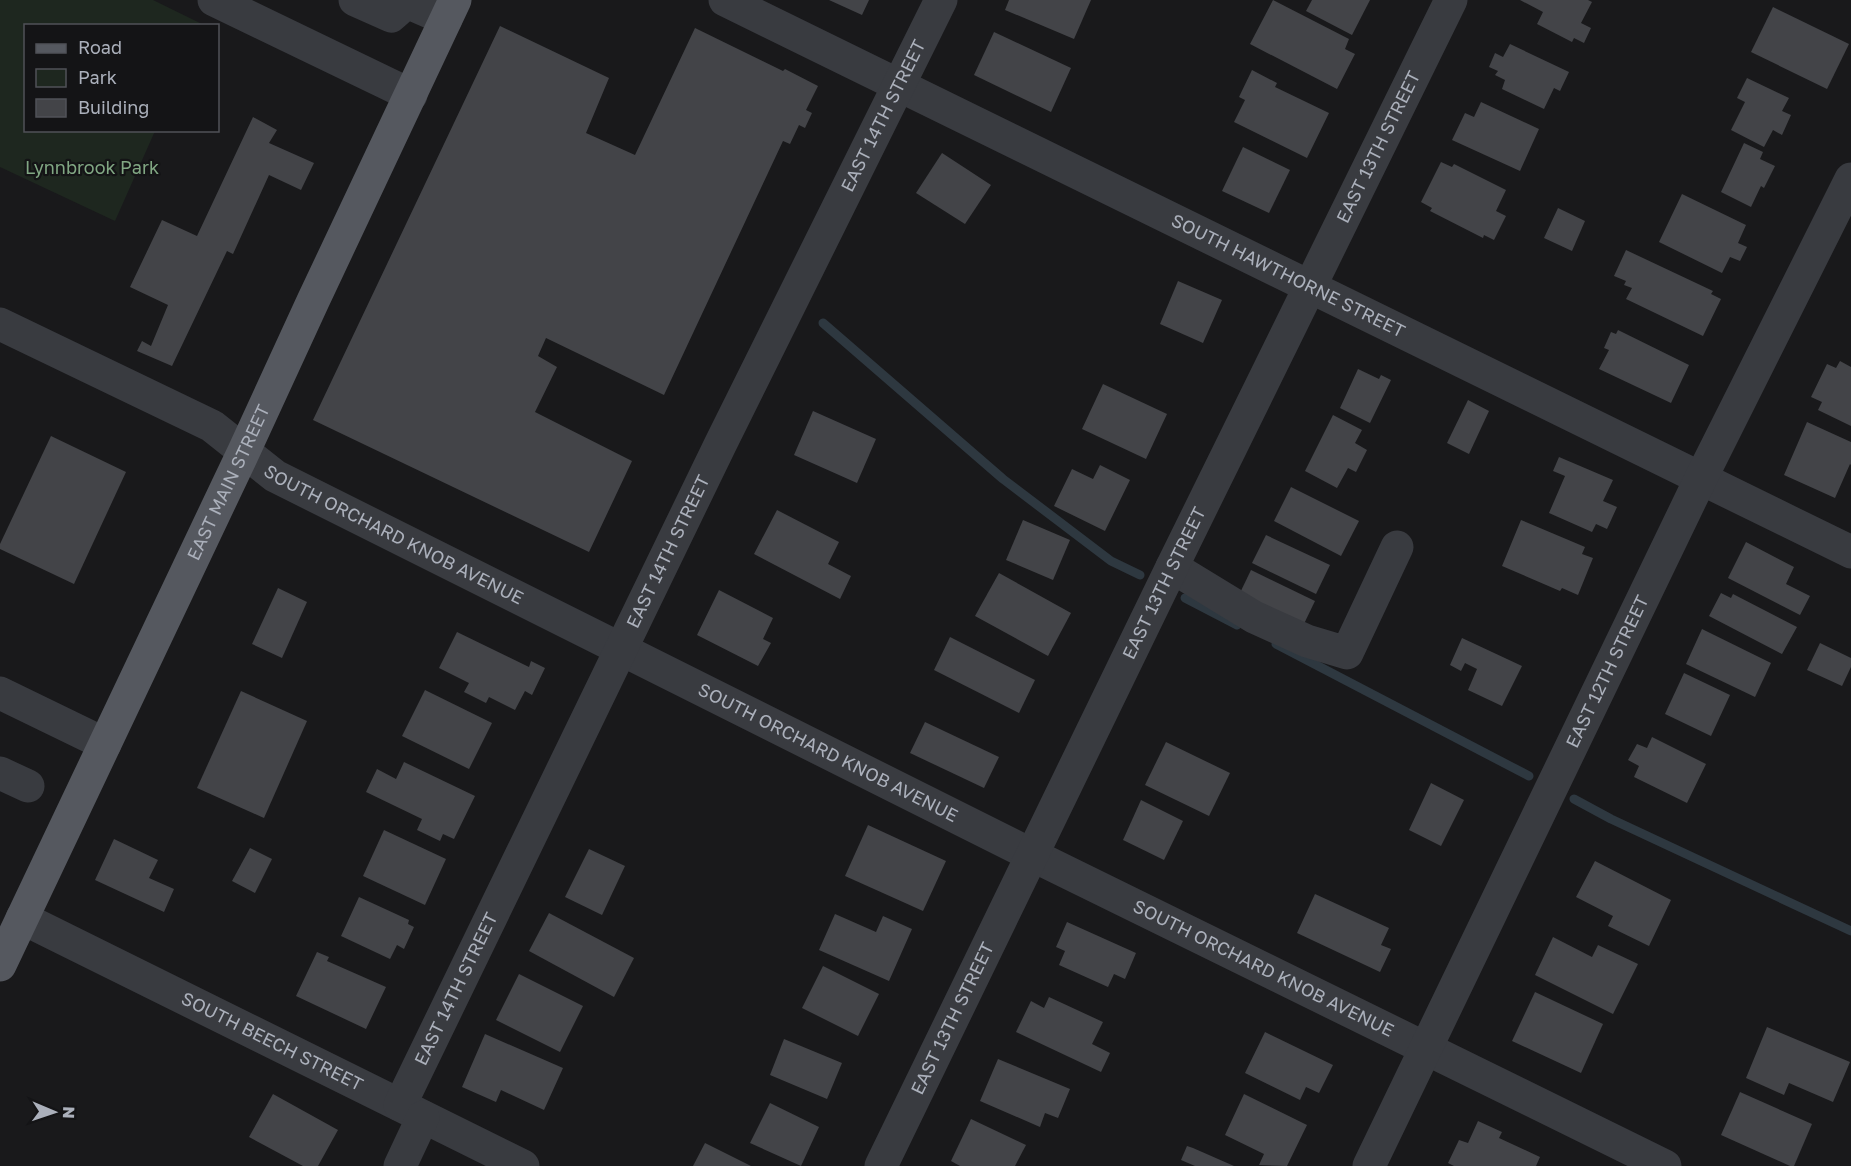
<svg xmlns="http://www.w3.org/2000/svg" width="1851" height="1166" viewBox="0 0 1851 1166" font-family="'Golos Text',sans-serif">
<rect width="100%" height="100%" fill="#19191b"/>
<polygon fill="#1e271f" points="0,0 153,0 202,24 26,26 26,130 155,131 115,221 0,167"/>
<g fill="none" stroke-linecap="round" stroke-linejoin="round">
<g stroke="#2e3840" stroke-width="9">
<polyline points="823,323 1003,479 1111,561 1140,575"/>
<polyline points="1185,598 1237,625"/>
<polyline points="1276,644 1529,776"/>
<polyline points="1574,799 1611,819 1851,931"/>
</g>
</g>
<g fill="#434448">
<polygon points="829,0 869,0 862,15"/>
<polygon points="1009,0 1091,0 1074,39 1005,10"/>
<polygon points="1273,0 1349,39 1345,49 1355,54 1337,89 1250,44"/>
<polygon points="1312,0 1370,0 1352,35 1306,11"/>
<polygon points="1520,0 1588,0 1592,2 1581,23 1591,28 1584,43 1574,38 1572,42 1537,24 1543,12"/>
<polygon points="1773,7 1849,44 1827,89 1751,52"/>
<polygon points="500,26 609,78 586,133 635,155 695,28 783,71 785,69 818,86 806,110 812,113 805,128 799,125 790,144 783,141 664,395 546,338 538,356 557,367 535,412 632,461 589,552 313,420"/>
<polygon points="994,32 1071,68 1051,112 974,75"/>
<polygon points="1510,44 1569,72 1560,91 1554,88 1544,109 1502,89 1505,80 1495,75 1498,71 1489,67 1495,53 1503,57"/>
<polygon points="1252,70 1277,83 1275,87 1329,113 1307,158 1234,122 1245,100 1239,97"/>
<polygon points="1747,78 1789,98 1782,111 1791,115 1782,135 1773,130 1764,147 1731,130 1745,102 1737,98"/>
<polygon points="1481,102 1539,129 1520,171 1452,140 1465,113 1474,117"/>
<polygon points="253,117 277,130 269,143 314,163 301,190 269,175 233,254 227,251 172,366 137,351 142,341 151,346 168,305 130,287 162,220 197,236"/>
<polygon points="1744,143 1763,152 1760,159 1775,166 1764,188 1761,186 1751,207 1721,192"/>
<polygon points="1243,147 1290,170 1269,213 1222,191"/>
<polygon points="942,153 991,185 965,224 916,193"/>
<polygon points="1441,162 1452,167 1454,164 1506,190 1496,211 1506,216 1494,240 1484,235 1483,238 1430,211 1432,208 1421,202"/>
<polygon points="1682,194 1746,225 1738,243 1747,247 1740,261 1730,257 1722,273 1659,242"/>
<polygon points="1558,208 1585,221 1572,251 1544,238"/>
<polygon points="1626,250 1713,291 1711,294 1721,299 1703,336 1626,299 1632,288 1624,285 1626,281 1614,276"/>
<polygon points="1178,281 1222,300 1203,343 1160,324"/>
<polygon points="1618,330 1689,365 1671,403 1599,369 1609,350 1604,348 1611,332 1616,334"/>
<polygon points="1840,361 1851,367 1851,426 1818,410 1822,402 1811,397 1827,364 1836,368"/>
<polygon points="1358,369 1379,379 1381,375 1391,380 1370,423 1340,408"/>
<polygon points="1103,384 1167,414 1146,459 1082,429"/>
<polygon points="1468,400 1489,411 1469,454 1447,443"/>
<polygon points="813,411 876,439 857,483 794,455"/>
<polygon points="1333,415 1362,430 1355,443 1367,450 1356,472 1348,468 1337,488 1305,471"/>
<polygon points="1807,422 1851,442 1851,465 1850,464 1835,498 1784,475"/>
<polygon points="51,436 126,472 74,584 0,549 0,544"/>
<polygon points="1559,457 1613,480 1603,501 1617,507 1607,529 1596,524 1592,532 1549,513 1565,476 1553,471"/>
<polygon points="1100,465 1130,480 1105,531 1054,506 1072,469 1093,479"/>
<polygon points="1291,487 1359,521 1341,556 1274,521"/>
<polygon points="777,510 839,542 828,564 851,576 840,599 754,554"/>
<polygon points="1023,520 1070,540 1053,580 1006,560"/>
<polygon points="1521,520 1585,547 1582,554 1593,558 1578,595 1562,588 1560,591 1502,566"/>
<polygon points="1266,535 1330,565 1316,594 1252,563"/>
<polygon points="1746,542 1794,567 1786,584 1810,596 1800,615 1728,578"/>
<polygon points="1251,570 1315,601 1302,628 1238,597"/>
<polygon points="999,573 1071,613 1048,656 975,616"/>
<polygon points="278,588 307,602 282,658 252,644"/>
<polygon points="719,590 773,618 763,639 771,643 758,666 697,635"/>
<polygon points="1721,593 1731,598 1733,594 1797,627 1782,654 1709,616"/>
<polygon points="1702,629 1771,663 1755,697 1686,664"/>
<polygon points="457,632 529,667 531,661 545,668 532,695 525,691 515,710 489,697 486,703 464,692 469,683 439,668"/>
<polygon points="950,637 1035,680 1019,713 934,670"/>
<polygon points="1462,638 1522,666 1502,706 1468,690 1477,669 1465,663 1461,671 1450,665"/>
<polygon points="1820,643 1851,658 1851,667 1842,686 1807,670"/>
<polygon points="1684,673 1730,695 1711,736 1665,714"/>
<polygon points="425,690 492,723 469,769 402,736"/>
<polygon points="241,691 307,721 264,818 197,788"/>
<polygon points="925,722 999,757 984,788 910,753"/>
<polygon points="1652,737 1706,764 1687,803 1634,777 1639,766 1628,760 1637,744 1647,748"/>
<polygon points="1166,742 1230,773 1209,816 1145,785"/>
<polygon points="404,762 475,796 454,839 443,834 440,841 417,830 422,819 366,792 377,769 396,779"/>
<polygon points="1431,783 1464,800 1441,846 1409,830"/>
<polygon points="1141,800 1183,821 1164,860 1123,840"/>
<polygon points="868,825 946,861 923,911 845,876"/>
<polygon points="384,830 446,859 425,905 363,876"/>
<polygon points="114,839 158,860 149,878 174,889 164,912 95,880"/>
<polygon points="250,848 272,859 255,893 232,881"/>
<polygon points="589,849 625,866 602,915 565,897"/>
<polygon points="1595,861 1671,900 1649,946 1608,926 1613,916 1576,897"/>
<polygon points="1315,894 1389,928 1381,945 1391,949 1380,972 1297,933"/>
<polygon points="359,897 409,920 408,924 414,927 404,949 397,945 390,959 341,936"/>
<polygon points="549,913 634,958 614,997 529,951"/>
<polygon points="835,914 876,932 883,916 912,929 889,981 819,950"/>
<polygon points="1067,922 1136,953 1125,979 1114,974 1108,987 1059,965 1065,951 1056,947"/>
<polygon points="1553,937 1592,957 1598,945 1638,964 1613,1014 1535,975"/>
<polygon points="317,952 329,957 327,961 386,987 366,1029 296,996"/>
<polygon points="823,966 879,994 858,1036 802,1008"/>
<polygon points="519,974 583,1006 560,1052 496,1020"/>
<polygon points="1535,992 1603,1024 1581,1073 1512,1041"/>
<polygon points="1049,997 1103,1022 1092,1044 1110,1053 1101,1072 1016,1032 1031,1001 1044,1008"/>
<polygon points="1767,1027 1850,1062 1833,1102 1789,1083 1784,1095 1746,1078"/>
<polygon points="1265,1032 1333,1065 1319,1093 1306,1087 1300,1100 1245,1073"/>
<polygon points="485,1034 563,1068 544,1110 501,1090 496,1102 462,1087"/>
<polygon points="784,1039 842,1063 827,1099 770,1075"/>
<polygon points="998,1059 1070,1089 1058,1118 1045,1113 1040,1127 980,1101"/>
<polygon points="1740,1092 1812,1124 1794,1166 1790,1166 1721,1135"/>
<polygon points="273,1094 338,1130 318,1166 303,1166 249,1137"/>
<polygon points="1244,1094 1307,1125 1287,1166 1259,1165 1264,1154 1225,1135"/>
<polygon points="770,1103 819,1127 801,1166 750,1143"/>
<polygon points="971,1119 1026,1145 1015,1166 960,1166 951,1161"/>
<polygon points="1478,1121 1502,1132 1499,1138 1540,1157 1536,1166 1454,1166 1448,1163 1459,1140 1468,1143"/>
<polygon points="705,1143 751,1166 693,1166"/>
<polygon points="1187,1146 1193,1148 1234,1166 1195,1166 1181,1160"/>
</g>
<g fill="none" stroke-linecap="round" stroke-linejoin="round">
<g stroke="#393b40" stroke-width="33">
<polyline points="214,0 411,95"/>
<polyline points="355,0 391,16 407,2 446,19"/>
<path id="s1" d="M725,0L1851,552"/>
<path id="s2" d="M0,324L212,426L275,476L1032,855L1665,1166"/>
<polyline points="1172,567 1254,617 1307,641 1347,653 1397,547"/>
<polyline points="0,693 105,744"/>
<polyline points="0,773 28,786"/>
<path id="s3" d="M22,918L523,1166"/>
<path id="s4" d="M400,1105L720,445L941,0"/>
<polyline points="400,1166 423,1117"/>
<path id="s5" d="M881,1166L1172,567L1451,0"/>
<path id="s6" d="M1369,1166L1701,478L1851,179"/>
</g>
<path stroke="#55585f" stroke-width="33" id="s7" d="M0,965L244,451L313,301L455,0"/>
</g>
<g text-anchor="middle" stroke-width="4.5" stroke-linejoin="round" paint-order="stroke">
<g font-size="18" fill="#abb0bb" stroke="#141416">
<text dy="6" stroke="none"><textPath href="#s4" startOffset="1101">EAST 14TH STREET</textPath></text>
<text dy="6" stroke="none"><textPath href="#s5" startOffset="1134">EAST 13TH STREET</textPath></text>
<text dy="6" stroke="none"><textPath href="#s1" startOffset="627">SOUTH HAWTHORNE STREET</textPath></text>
<text dy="6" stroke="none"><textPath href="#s7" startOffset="534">EAST MAIN STREET</textPath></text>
<text dy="6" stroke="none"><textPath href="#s2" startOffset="448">SOUTH ORCHARD KNOB AVENUE</textPath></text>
<text dy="6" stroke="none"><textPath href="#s4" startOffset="615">EAST 14TH STREET</textPath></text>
<text dy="6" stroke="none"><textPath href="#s5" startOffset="648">EAST 13TH STREET</textPath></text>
<text dy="6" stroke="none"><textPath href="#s6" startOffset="549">EAST 12TH STREET</textPath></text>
<text dy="6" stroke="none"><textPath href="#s2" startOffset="934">SOUTH ORCHARD KNOB AVENUE</textPath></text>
<text dy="6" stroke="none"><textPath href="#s2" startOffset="1420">SOUTH ORCHARD KNOB AVENUE</textPath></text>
<text dy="6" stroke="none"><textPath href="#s4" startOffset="129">EAST 14TH STREET</textPath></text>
<text dy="6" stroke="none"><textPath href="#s5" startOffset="164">EAST 13TH STREET</textPath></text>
<text dy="6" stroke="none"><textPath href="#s3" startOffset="279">SOUTH BEECH STREET</textPath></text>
</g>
<g font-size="18" fill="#81a783" stroke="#141416">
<text x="92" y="174">Lynnbrook Park</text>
</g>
</g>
<rect x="24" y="24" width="195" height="108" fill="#141416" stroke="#505258" stroke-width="1.5"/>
<rect x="36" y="44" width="30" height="9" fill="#55585f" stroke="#505258" stroke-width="1.5"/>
<text x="78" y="54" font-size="18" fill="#abb0bb">Road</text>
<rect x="36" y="69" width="30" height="18" fill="#1e271f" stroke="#505258" stroke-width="1.5"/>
<text x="78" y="84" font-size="18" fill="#abb0bb">Park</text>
<rect x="36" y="99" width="30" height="18" fill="#434448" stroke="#505258" stroke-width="1.5"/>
<text x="78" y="114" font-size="18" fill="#abb0bb">Building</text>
<g transform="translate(54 1112) rotate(92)" stroke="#141416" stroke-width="4.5" paint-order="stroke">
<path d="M0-4.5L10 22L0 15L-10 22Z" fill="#abb0bb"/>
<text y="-9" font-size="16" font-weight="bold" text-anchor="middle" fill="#abb0bb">N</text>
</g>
</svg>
